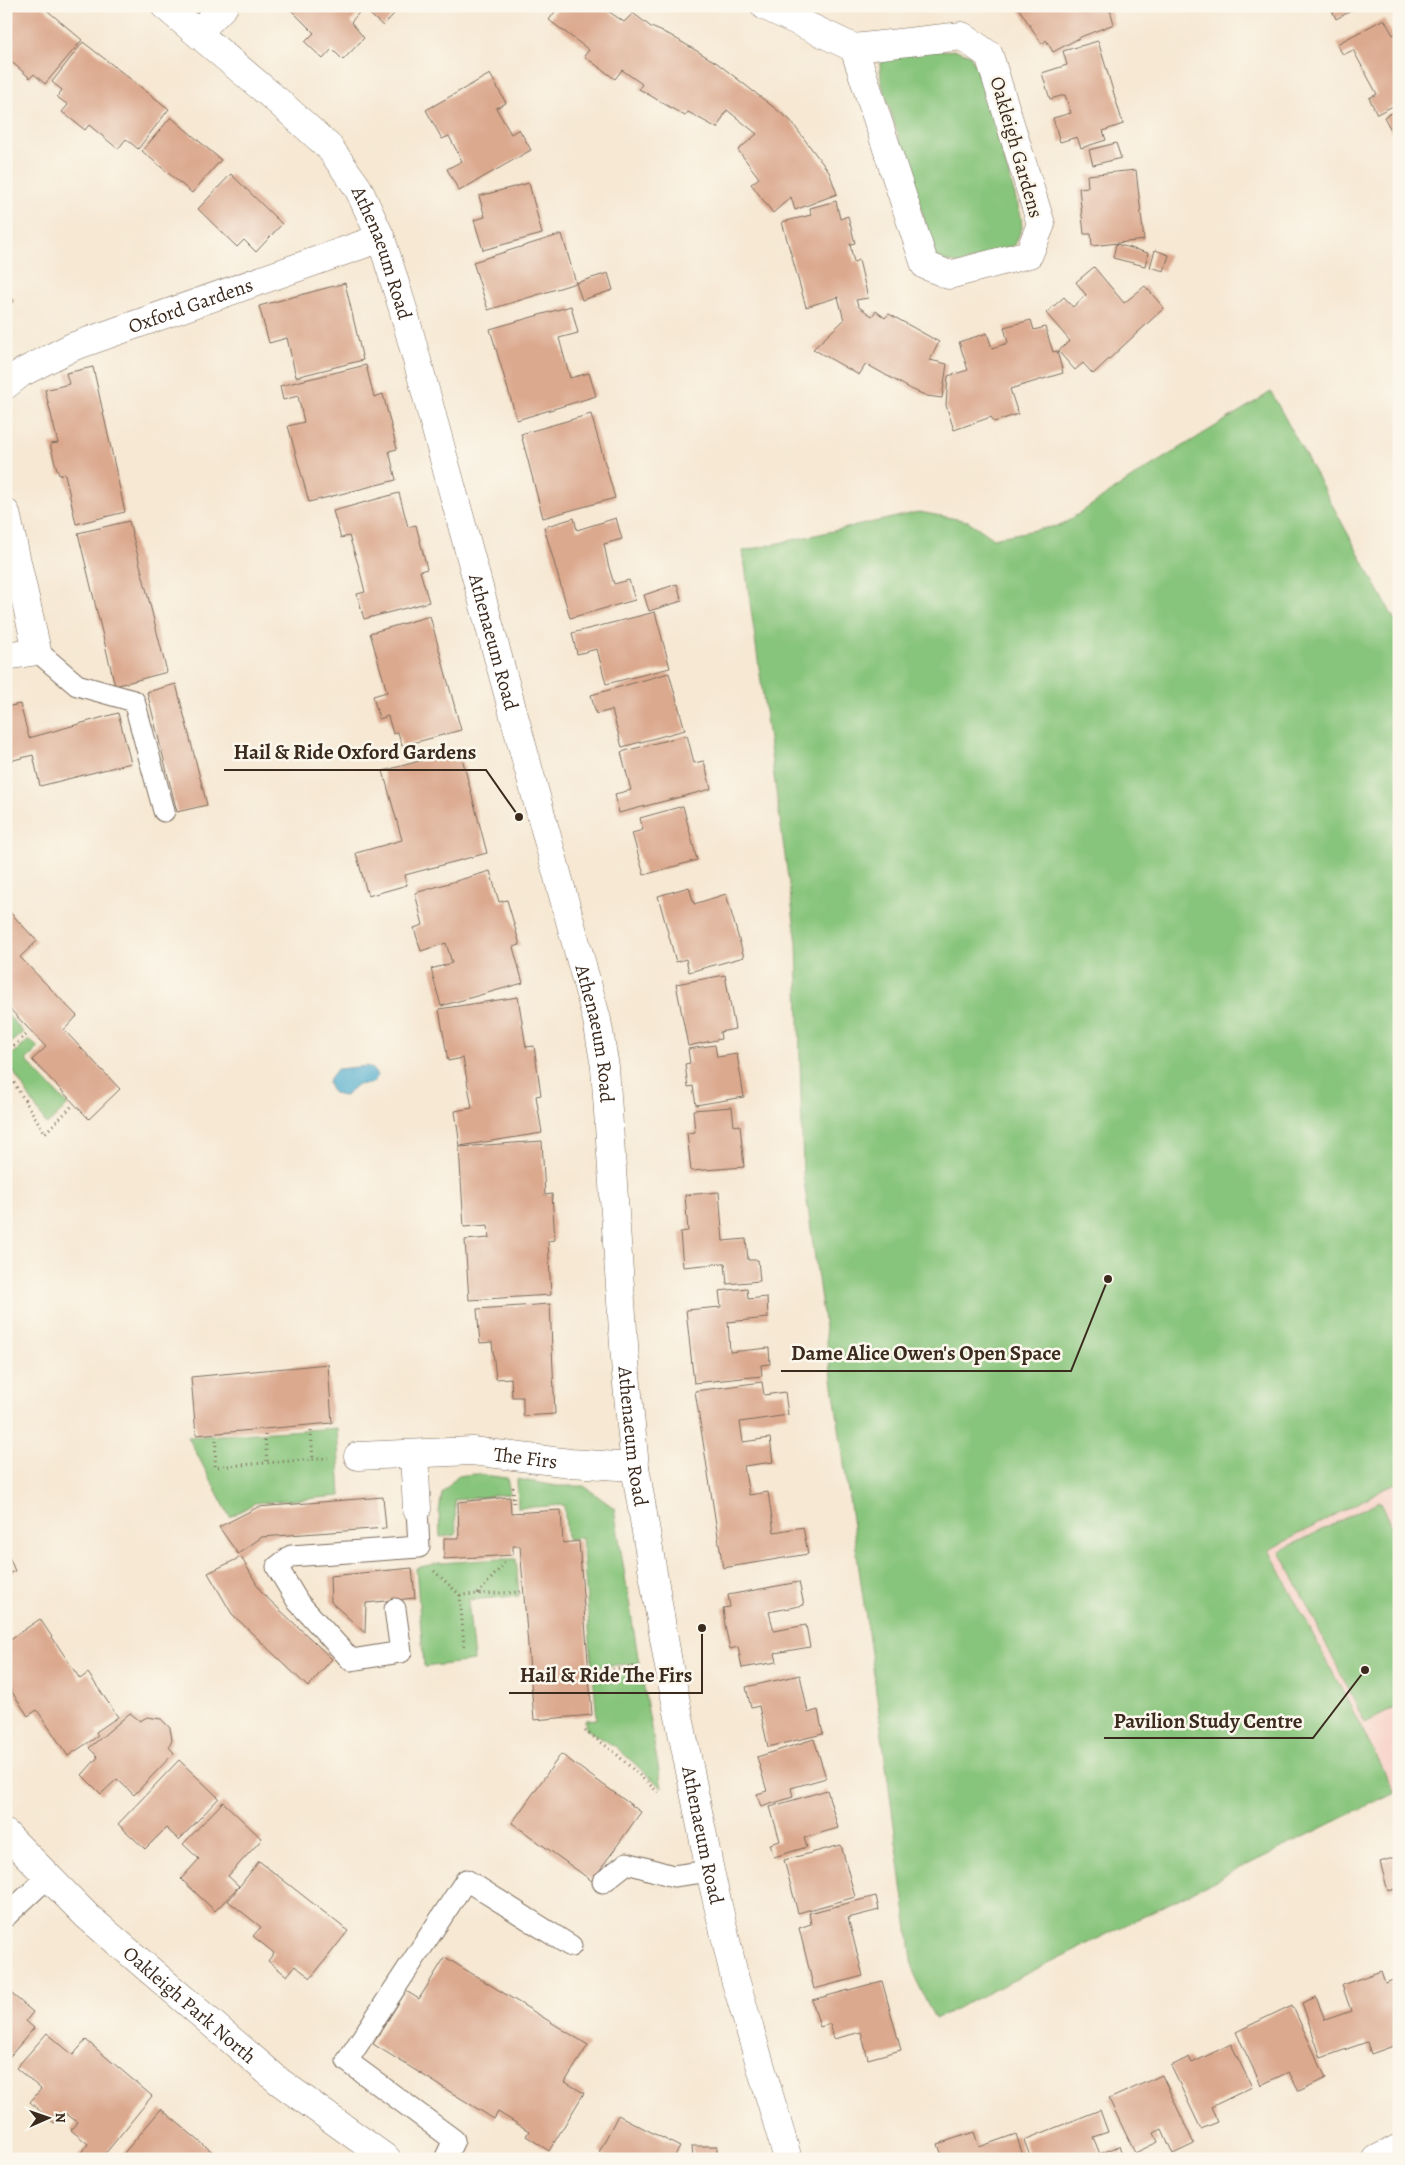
<svg xmlns="http://www.w3.org/2000/svg" width="1405" height="2165" viewBox="0 0 1405 2165" font-family="Alegreya,serif">
<rect width="100%" height="100%" fill="#fbf7ec"/>
<filter id="ink" filterUnits="userSpaceOnUse"><feTurbulence type="fractalNoise" baseFrequency=".02" numOctaves="2"/><feDisplacementMap in="SourceGraphic" scale="10" xChannelSelector="R" yChannelSelector="G"/><feConvolveMatrix kernelMatrix="1 2 1 2 8 2 1 2 1" color-interpolation-filters="sRGB"/></filter>
<filter id="wash" filterUnits="userSpaceOnUse"><feTurbulence type="fractalNoise" baseFrequency=".0096" numOctaves="4" result="noise"/><feDisplacementMap in="SourceGraphic" scale="20" xChannelSelector="R" yChannelSelector="G"/><feGaussianBlur stdDeviation="1.12" result="paint"/><feColorMatrix in="noise" values="0 0 0 0 0 0 0 0 0 0 0 0 0 0 0 0 0 1.4 0 .05"/><feComposite in="paint" operator="in"/></filter>
<g filter="url(#wash)">
<rect width="100%" height="100%" fill="#f6e8d3"/>
<polygon fill="#f7d1c7" points="1399,1481 1399,1790 1395,1792 1269,1549"/>
<g fill="#88c57b" stroke="#62784c">
<polygon points="956,50 970,55 978,71 1021,216 1022,228 1015,245 960,264 937,259 881,81 880,64 891,53"/>
<polygon points="1271,392 1399,628 1399,887 1395,890 1399,899 1399,1481 1269,1550 1395,1792 935,2019 914,1975 872,1661 803,1173 797,943 743,551 919,512 968,521 993,538 1062,525 1133,477"/>
<polygon points="6,1013 23,1032 6,1047"/>
<polygon points="29,1040 39,1048 26,1060 68,1105 47,1125 6,1060"/>
<polygon points="337,1428 341,1496 255,1503 230,1517 188,1437"/>
<polygon points="475,1474 507,1478 510,1494 455,1500 456,1535 440,1537 439,1512 442,1493 457,1476"/>
<polygon points="517,1479 557,1486 584,1486 614,1508 639,1663 592,1667 582,1538 567,1539 564,1505 518,1508"/>
<polygon points="1379,1501 1399,1541 1399,1706 1365,1723 1280,1551"/>
<polygon points="501,1559 516,1559 519,1596 468,1600 474,1661 424,1667 416,1568 439,1563"/>
<polygon points="641,1672 662,1788 616,1747 586,1729 585,1720 597,1719 593,1676"/>
</g>
<path fill="#4eaccc" stroke="#446b75" d="M367,1066L372,1068L377,1076C372,1090 361,1080 353,1088C349,1092 349,1094 344,1096C334,1095 329,1091 328,1081L337,1069Z"/>
<g id="blocks">
<g fill="#dba98e">
<polygon points="6,6 42,6 82,40 45,84 34,74 30,78 6,57"/>
<polygon points="295,6 401,6 383,26 363,8 351,22 364,38 343,60 332,49 323,59 305,42 314,33 291,10"/>
<polygon points="559,6 612,6 608,11 624,22 633,13 651,27 670,35 717,63 790,120 829,172 837,194 795,210 791,197 773,213 751,184 759,178 738,150 757,134 727,110 717,128 688,112 685,116 639,89 642,84 622,70 615,79 584,56 589,50 549,20"/>
<polygon points="1017,6 1086,6 1087,9 1109,6 1114,24 1083,36 1053,52 1046,40 1042,44"/>
<polygon points="1330,6 1360,6 1336,19"/>
<polygon points="1384,19 1393,35 1399,32 1399,103 1377,114 1369,98 1377,94 1353,50 1343,55 1337,44"/>
<polygon points="1098,41 1123,124 1103,131 1106,140 1081,148 1077,137 1060,142 1053,118 1071,113 1065,95 1050,99 1042,73 1067,65 1063,51"/>
<polygon points="83,42 169,109 138,149 126,139 118,149 89,125 85,130 62,112 68,105 57,97 62,90 52,82"/>
<polygon points="490,74 506,103 496,108 511,134 519,129 531,150 459,191 447,169 462,161 449,136 442,139 426,110"/>
<polygon points="1399,109 1399,145 1384,117"/>
<polygon points="171,117 221,160 192,193 142,151"/>
<polygon points="1116,143 1121,158 1093,165 1089,150"/>
<polygon points="1136,170 1144,240 1092,246 1091,234 1084,234 1079,188 1088,187 1087,175"/>
<polygon points="231,174 282,224 256,252 244,240 237,247 198,209"/>
<polygon points="529,183 542,234 483,250 474,220 485,217 479,196"/>
<polygon points="836,201 840,219 848,216 855,243 850,244 852,254 854,262 859,260 868,298 856,300 859,307 872,316 876,311 885,318 889,314 939,342 930,360 947,364 942,398 927,396 911,389 866,364 859,375 813,349 844,320 838,297 806,307 782,222 811,215 810,208"/>
<polygon points="562,234 576,283 488,310 473,262"/>
<polygon points="1116,244 1148,253 1145,266 1113,258"/>
<polygon points="1155,250 1169,255 1164,271 1150,267"/>
<polygon points="1094,267 1124,303 1145,286 1164,308 1093,374 1083,363 1075,370 1058,351 1070,341 1046,313 1064,297 1073,307 1086,295 1076,282"/>
<polygon points="608,273 613,290 582,300 576,283"/>
<polygon points="345,283 363,360 296,377 287,338 269,343 259,306"/>
<polygon points="6,294 14,300 6,310"/>
<polygon points="571,306 578,333 559,338 565,360 570,378 589,373 596,396 517,420 490,329"/>
<polygon points="1031,320 1034,330 1045,327 1053,352 1057,351 1063,373 1010,389 1018,414 994,422 991,417 954,430 946,405 948,376 968,370 959,342 987,333 992,348 1008,343 1004,327"/>
<polygon points="366,365 374,397 383,394 397,449 389,451 396,480 309,502 288,426 304,422 298,396 283,400 280,386"/>
<polygon points="93,367 125,512 76,524 65,474 59,475 54,460 50,444 58,443 45,390 69,384 66,373"/>
<polygon points="591,414 615,498 543,518 521,434"/>
<polygon points="399,493 408,527 416,525 427,569 420,571 429,602 364,619 357,594 365,592 358,564 349,536 341,538 333,511"/>
<polygon points="574,518 577,530 616,518 622,539 604,544 608,564 614,584 629,580 635,600 570,618 544,527"/>
<polygon points="129,521 167,672 115,686 78,533"/>
<polygon points="677,584 682,601 649,611 644,595"/>
<polygon points="655,612 670,668 606,684 597,649 577,654 572,633"/>
<polygon points="430,616 461,730 402,746 398,732 393,734 388,716 379,719 373,696 387,692 370,633"/>
<polygon points="669,673 685,730 622,747 612,710 596,714 591,695"/>
<polygon points="176,684 207,805 177,812 147,692"/>
<polygon points="20,704 29,738 118,713 131,763 40,786 33,755 6,762 6,707"/>
<polygon points="687,735 694,763 704,761 711,789 619,813 615,794 631,790 621,752"/>
<polygon points="460,750 487,853 405,875 407,885 368,896 356,853 402,840 383,771"/>
<polygon points="683,806 697,860 644,875 632,833 643,830 640,818"/>
<polygon points="490,871 499,902 507,900 514,924 520,945 513,947 523,983 441,1006 431,969 452,963 446,943 421,951 414,928 423,925 415,893"/>
<polygon points="689,887 694,904 726,894 744,957 689,972 686,959 676,962 658,896"/>
<polygon points="6,908 37,941 20,957 77,1016 64,1030 120,1089 89,1119 32,1060 46,1047 6,1005"/>
<polygon points="725,975 735,1029 720,1032 721,1039 688,1046 676,984"/>
<polygon points="518,997 526,1047 534,1046 541,1095 536,1096 542,1133 460,1146 455,1111 472,1108 463,1058 448,1061 439,1009"/>
<polygon points="715,1045 717,1057 737,1054 744,1097 696,1105 693,1086 688,1087 685,1064 690,1063 688,1049"/>
<polygon points="732,1107 734,1126 740,1125 744,1167 691,1171 687,1133 695,1132 693,1110"/>
<polygon points="542,1141 545,1195 552,1194 555,1240 548,1241 551,1295 469,1300 465,1240 489,1238 488,1225 464,1227 459,1147"/>
<polygon points="719,1192 723,1241 746,1239 748,1260 758,1260 760,1281 727,1284 725,1263 683,1267 680,1232 688,1231 685,1195"/>
<polygon points="747,1288 748,1299 767,1297 768,1318 728,1322 730,1352 769,1348 770,1364 761,1365 762,1376 694,1383 686,1310 721,1307 719,1291"/>
<polygon points="550,1304 555,1414 523,1416 523,1397 512,1397 511,1378 496,1379 492,1342 480,1343 477,1309"/>
<polygon points="328,1364 332,1423 196,1435 191,1377"/>
<polygon points="762,1382 764,1395 785,1392 788,1415 740,1422 743,1442 770,1438 773,1462 744,1466 749,1495 768,1492 774,1532 803,1527 808,1554 723,1568 695,1391"/>
<polygon points="383,1497 386,1528 262,1537 238,1554 219,1527 258,1507"/>
<polygon points="510,1497 511,1513 561,1510 563,1543 579,1541 592,1715 534,1720 520,1546 513,1546 513,1555 444,1559 444,1538 459,1538 458,1502"/>
<polygon points="6,1550 15,1571 6,1575"/>
<polygon points="241,1557 262,1593 332,1659 308,1687 232,1614 208,1573"/>
<polygon points="412,1568 415,1598 366,1603 365,1633 331,1602 330,1576"/>
<polygon points="799,1582 804,1605 769,1612 774,1631 806,1625 810,1647 775,1653 777,1662 742,1668 738,1647 730,1649 725,1626 723,1608 730,1607 728,1595"/>
<polygon points="40,1619 80,1679 88,1673 118,1717 96,1732 98,1736 68,1756 37,1710 28,1716 6,1683 6,1656 10,1653 6,1647 6,1642"/>
<polygon points="800,1675 808,1713 818,1710 823,1734 768,1747 759,1706 751,1708 746,1687"/>
<polygon points="130,1713 140,1721 147,1717 161,1719 170,1728 172,1740 169,1747 174,1753 134,1795 117,1779 101,1794 82,1775 98,1757 89,1748"/>
<polygon points="814,1739 826,1778 791,1788 793,1797 761,1807 757,1794 767,1791 757,1757"/>
<polygon points="561,1754 641,1812 592,1881 512,1823"/>
<polygon points="179,1760 219,1798 179,1840 166,1828 145,1849 118,1824"/>
<polygon points="827,1790 838,1828 804,1838 807,1847 774,1857 770,1844 780,1841 770,1807"/>
<polygon points="223,1802 262,1839 228,1876 239,1886 215,1911 181,1879 199,1859 183,1844"/>
<polygon points="841,1845 855,1897 798,1913 784,1860"/>
<polygon points="1399,1856 1399,1888 1388,1891 1380,1862"/>
<polygon points="259,1861 348,1931 311,1978 295,1966 287,1976 268,1961 274,1953 253,1936 261,1927 228,1901"/>
<polygon points="876,1896 879,1910 848,1918 863,1976 814,1989 799,1928 811,1924 809,1913"/>
<polygon points="445,1957 588,2045 565,2082 584,2093 549,2151 526,2136 529,2131 498,2112 494,2119 373,2044 406,1991 419,1999"/>
<polygon points="1381,1971 1385,1983 1399,1978 1399,2044 1371,2054 1367,2042 1321,2058 1302,2003 1316,1997 1325,2020 1351,2011 1342,1985"/>
<polygon points="882,1981 901,2050 868,2059 861,2032 834,2039 830,2024 820,2027 812,2000"/>
<polygon points="6,1989 33,2012 26,2021 34,2028 6,2061"/>
<polygon points="1292,2005 1326,2078 1299,2091 1289,2072 1261,2085 1236,2032"/>
<polygon points="47,2033 73,2055 86,2040 152,2096 101,2159 76,2159 88,2144 71,2130 77,2122 64,2112 54,2123 30,2102 41,2089 16,2068"/>
<polygon points="1231,2044 1252,2087 1211,2107 1218,2122 1201,2129 1171,2066 1189,2057 1192,2063"/>
<polygon points="1162,2075 1194,2144 1173,2154 1162,2129 1154,2133 1158,2142 1135,2153 1109,2099"/>
<polygon points="161,2109 217,2156 214,2159 119,2159"/>
<polygon points="1100,2110 1108,2132 1093,2137 1100,2154 1119,2146 1123,2159 1031,2159 1024,2140"/>
<polygon points="618,2115 680,2147 673,2159 611,2159 599,2152"/>
<polygon points="974,2132 979,2147 1016,2134 1024,2159 943,2159 938,2144"/>
<polygon points="692,2146 717,2146 717,2159 693,2159"/>
</g>
</g>
</g>
<g filter="url(#ink)">
<use href="#blocks" fill-opacity="0" stroke="#7c6c5d" stroke-width="1"/>
<g fill="none" stroke-linecap="round" stroke-linejoin="round">
<defs>
<g id="service">
<polyline points="37,651 77,685 134,701 164,811"/>
<polyline points="395,1609 401,1652 351,1660 298,1602 277,1567 291,1556 419,1547 417,1509"/>
<polyline points="603,1882 627,1863 673,1876 710,1871"/>
<polyline points="6,1916 48,1877"/>
<polyline points="445,2159 454,2140 347,2061 466,1880 571,1946"/>
</g>
<g id="minor">
<path id="s1" d="M165,6L280,103L329,147L358,188L381,238L403,309L597,1020L605,1067L626,1374L635,1467L668,1662L710,1871L735,1979L788,2159"/>
<polyline points="765,6 854,48"/>
<polyline points="197,33 224,6"/>
<polygon points="962,36 989,55 1041,224 1029,254 949,275 925,265 854,48"/>
<path id="s2" d="M6,385L21,373L72,347L381,238"/>
<polyline points="6,513 37,651 6,656"/>
<polyline points="414,1454 417,1509"/>
<path id="s3" d="M358,1456L472,1451L570,1463L635,1467"/>
</g>
<g id="tertiary">
<path id="s4" d="M6,1834L87,1916L280,2082L387,2159"/>
<polyline points="1377,2159 1399,2148"/>
</g>
</defs>
<use href="#service" stroke="#7c6c5d" stroke-width="23"/>
<use href="#minor" stroke="#7c6c5d" stroke-width="29"/>
<use href="#tertiary" stroke="#7c6c5d" stroke-width="29"/>
<g stroke="#7c6c5d" stroke-width="3" stroke-dasharray="1 4" stroke-linecap="butt">
<polyline points="6,1052 26,1035"/>
<polyline points="6,1070 45,1133 72,1106"/>
<polyline points="311,1431 313,1459"/>
<polyline points="265,1435 267,1463"/>
<polyline points="216,1440 215,1467 328,1458"/>
<polyline points="513,1487 514,1507"/>
<polyline points="434,1571 460,1595 521,1592"/>
<polyline points="478,1594 507,1560"/>
<polyline points="460,1595 464,1646"/>
<polyline points="593,1672 637,1666"/>
<polyline points="585,1731 612,1750 661,1795"/>
</g>
<use href="#service" stroke="#fff" stroke-width="21"/>
<use href="#minor" stroke="#fff" stroke-width="28"/>
<use href="#tertiary" stroke="#fff" stroke-width="28"/>
</g>
</g>
<g text-anchor="middle" stroke-width="5" stroke-linejoin="round" paint-order="stroke">
<g font-size="20" fill="#3b2a1e" stroke="#fbf7ec">
<text transform="translate(1017 147) rotate(74)" y="7">Oakleigh Gardens</text>
<text dy="7" stroke="none"><textPath href="#s1" startOffset="336">Athenaeum Road</textPath></text>
<text dy="7" stroke="none"><textPath href="#s2" startOffset="202">Oxford Gardens</textPath></text>
<text dy="7" stroke="none"><textPath href="#s1" startOffset="741">Athenaeum Road</textPath></text>
<text dy="7" stroke="none"><textPath href="#s1" startOffset="1146">Athenaeum Road</textPath></text>
<text dy="7" stroke="none"><textPath href="#s1" startOffset="1551">Athenaeum Road</textPath></text>
<text dy="7" stroke="none"><textPath href="#s3" startOffset="168">The Firs</textPath></text>
<text dy="7" stroke="none"><textPath href="#s1" startOffset="1956">Athenaeum Road</textPath></text>
<text dy="7" stroke="none"><textPath href="#s4" startOffset="251">Oakleigh Park North</textPath></text>
</g>
</g>
<path fill="none" stroke="#3b2a1e" stroke-width="2" d="M519 817L486 770H224M1108 1279L1071 1371H781M702 1628L702 1693H509M1365 1670L1313 1738H1104"/>
<g fill="#3b2a1e" stroke="#fbf7ec" stroke-width="2">
<circle cx="519" cy="817" r="5"/>
<circle cx="1108" cy="1279" r="5"/>
<circle cx="702" cy="1628" r="5"/>
<circle cx="1365" cy="1670" r="5"/>
</g>
<g font-size="21" text-anchor="middle" font-weight="bold" fill="#3b2a1e" stroke="#fbf7ec" stroke-width="5" stroke-linejoin="round" paint-order="stroke">
<text x="355" y="759">Hail &amp; Ride Oxford Gardens</text>
<text x="926" y="1360">Dame Alice Owen's Open Space</text>
<text x="606" y="1682">Hail &amp; Ride The Firs</text>
<text x="1208" y="1728">Pavilion Study Centre</text>
</g>
<rect width="1405" height="2165" fill="none" stroke="#fbf7ec" stroke-width="25"/>
<g transform="translate(48 2118) rotate(88)" stroke="#fbf7ec" stroke-width="4" paint-order="stroke">
<path d="M0-4L9 19L0 12L-9 19Z" fill="#3b2a1e"/>
<text y="-8" font-size="14" font-weight="bold" text-anchor="middle" fill="#3b2a1e">N</text>
</g>
</svg>
